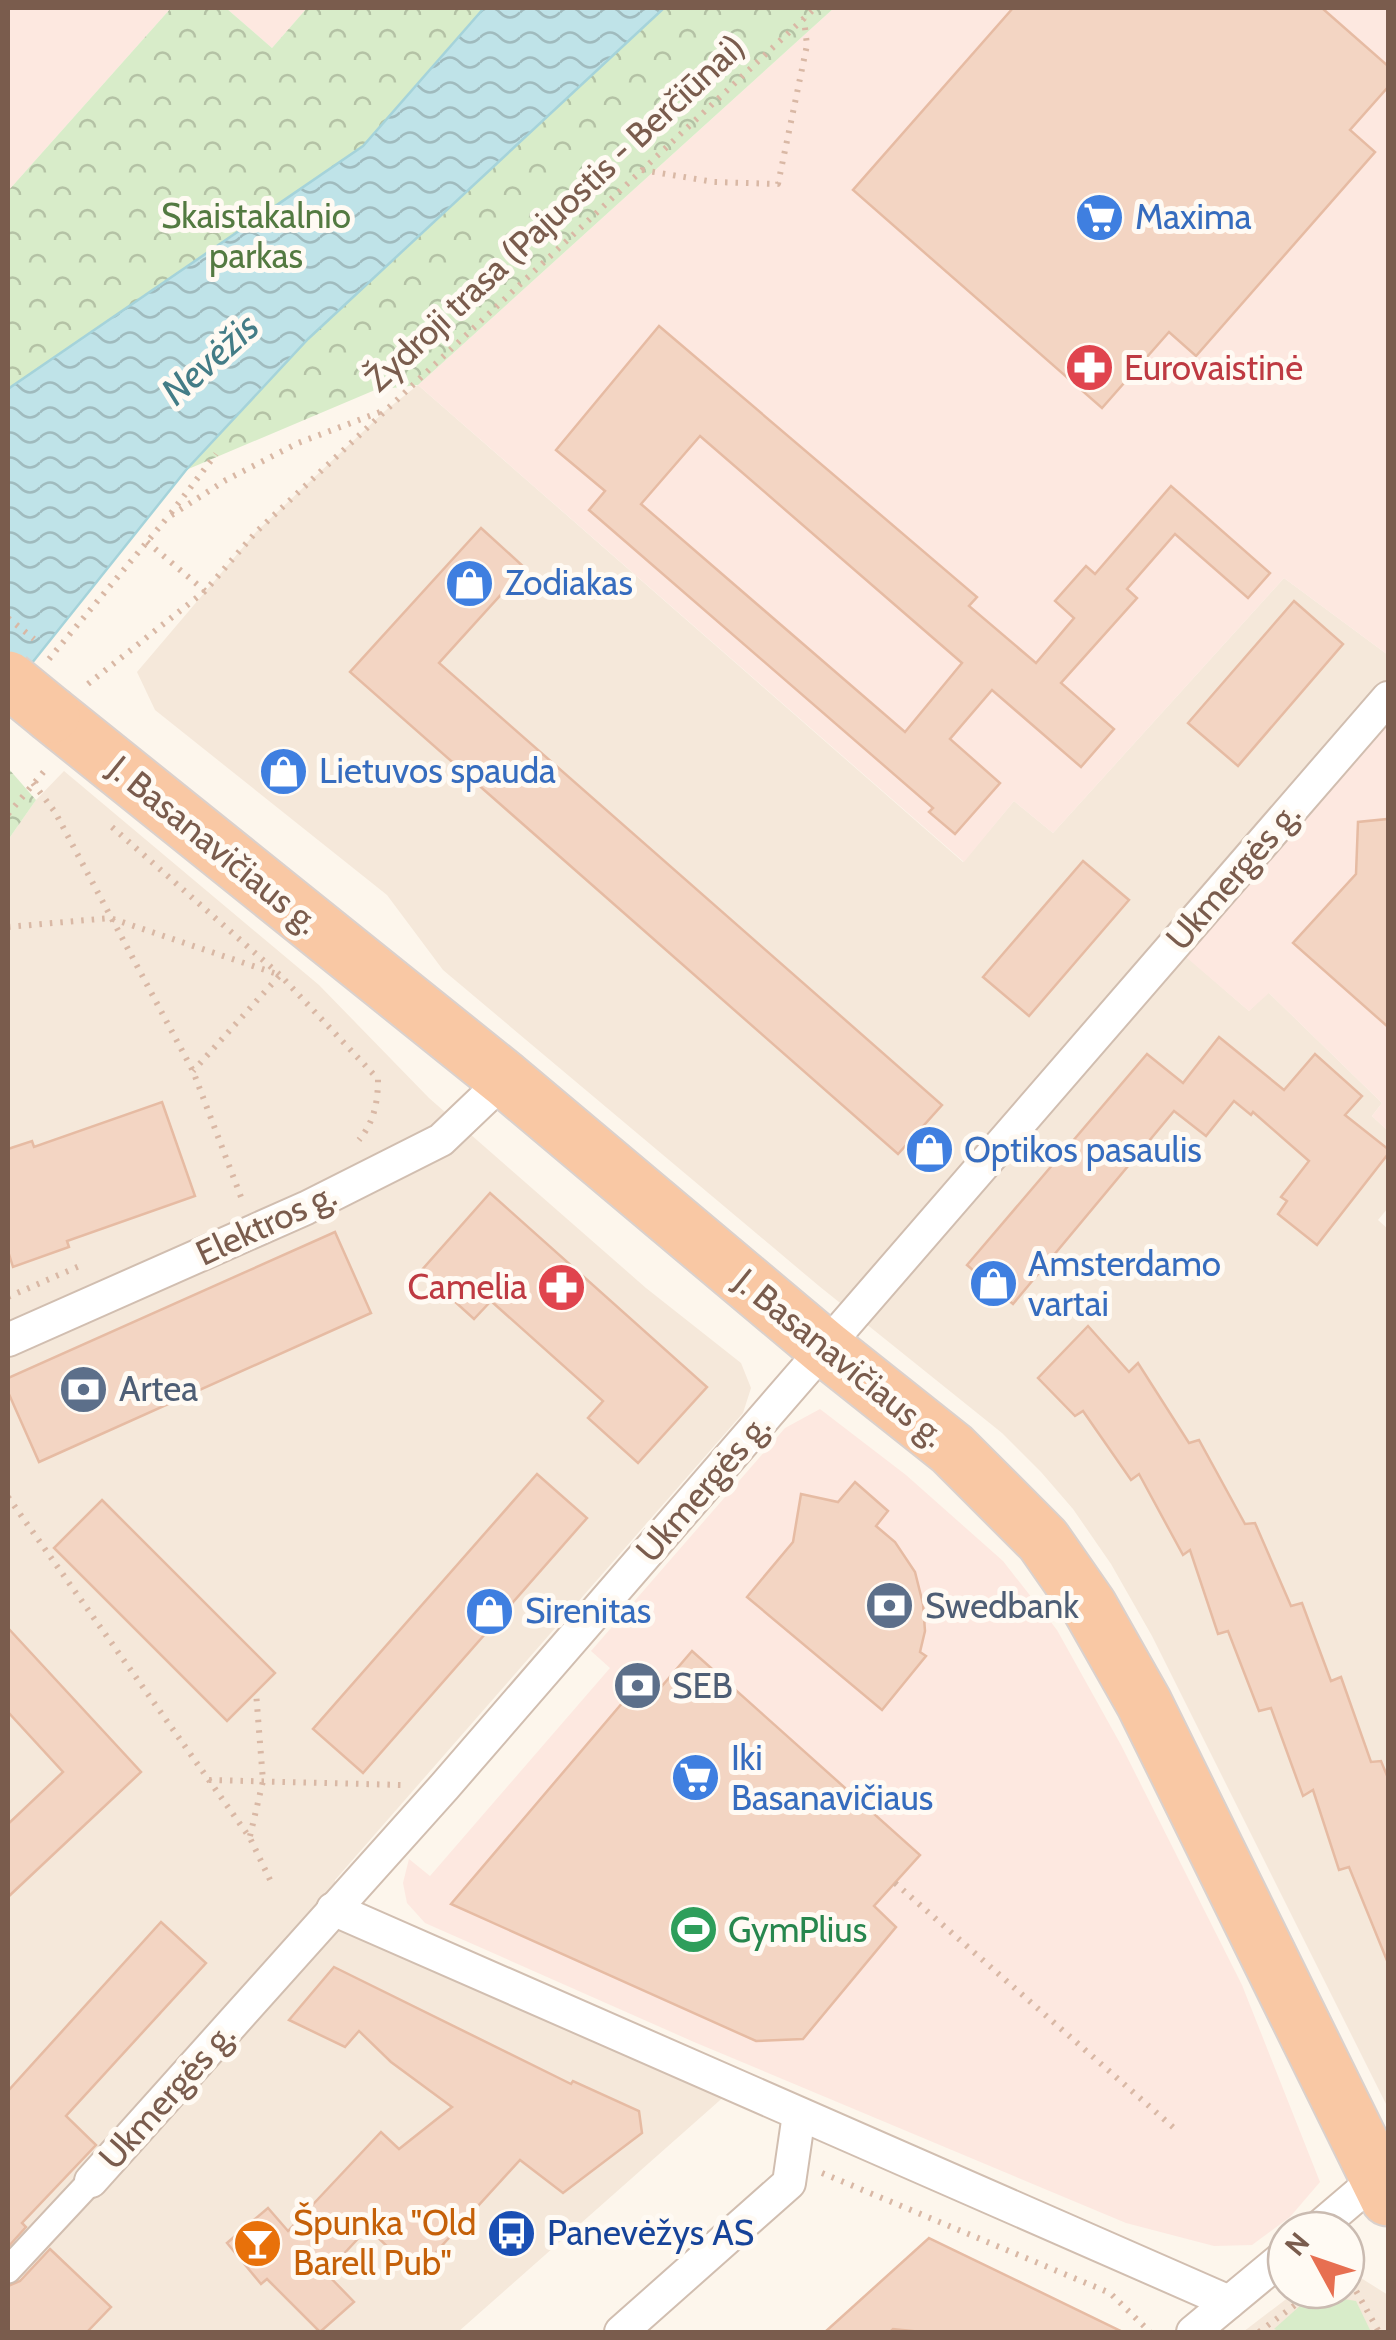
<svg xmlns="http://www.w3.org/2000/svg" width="1396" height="2340" viewBox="0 0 1396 2340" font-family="Cabin,sans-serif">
<defs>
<pattern id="forest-crowns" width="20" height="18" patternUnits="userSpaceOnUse" patternTransform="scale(2.5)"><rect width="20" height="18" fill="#d8ecc9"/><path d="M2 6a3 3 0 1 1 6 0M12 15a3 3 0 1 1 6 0" fill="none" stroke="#b4c2a5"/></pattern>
<pattern id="water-waves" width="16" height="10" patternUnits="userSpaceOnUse" patternTransform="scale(2.5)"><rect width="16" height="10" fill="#bfe3e8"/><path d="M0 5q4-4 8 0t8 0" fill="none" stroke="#a0bbbe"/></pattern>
</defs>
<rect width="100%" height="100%" fill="#fdf6ec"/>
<g fill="#f5e8da">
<polygon points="418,385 963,862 1014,801 1053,833 1284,578 1388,655 1388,698 1173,945 1249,1011 1268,992 1382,1103 1372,1116 1388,1131 1388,1208 1378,1220 1388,1229 1388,2108 1152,1636 1111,1564 1073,1509 1041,1472 1002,1433 819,1286 443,970 387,895 155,710 137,672 256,532 386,410"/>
<polygon points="64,771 319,985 429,1098 646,1288 741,1363 751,1388 743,1413 335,1880 333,1908 736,2086 458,2332 8,2332 8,840 36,800"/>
<polygon points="1353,2273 1388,2295 1388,2332 1243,2332 1298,2290 1346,2290 1346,2275"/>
</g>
<g fill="#fde8e0">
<polygon points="8,8 171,8 8,191"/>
<polygon points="226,8 307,8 272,48"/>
<polygon points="834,8 1388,8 1388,655 1284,578 1053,833 1014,801 964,862 418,385"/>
<polygon points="1388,698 1388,1131 1372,1116 1382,1103 1269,993 1249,1011 1173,946"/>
<polygon points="820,1409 906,1475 1003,1561 1057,1630 1121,1745 1242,1985 1320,2182 1290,2217 1252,2245 1214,2246 1126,2223 694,2042 425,1923 407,1903 403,1883 409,1859 430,1876 610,1668 591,1651 785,1428"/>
</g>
<polygon fill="#d8ecc9" points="1319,2295 1356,2301 1371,2332 1282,2332 1274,2329 1301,2305"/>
<g fill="url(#forest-crowns)">
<polygon points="171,8 226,8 272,48 307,8 834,8 418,385 375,390 186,470 8,389 8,191"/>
<polygon points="8,768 36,800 8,840"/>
</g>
<polygon fill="url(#water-waves)" stroke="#a5d3da" stroke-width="2.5" points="484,8 664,8 308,339 186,470 8,693 8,389 363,146"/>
<g fill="#f3d5c3" stroke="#e6bba3" stroke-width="2.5" fill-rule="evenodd">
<polygon points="1013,8 1322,8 1388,66 1388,87 1350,130 1375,152 1196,356 1169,332 1102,408 853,190"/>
<path d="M659,326L977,597L969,606L1036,663L1074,618L1055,601L1086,566L1095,574L1171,486L1270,573L1248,598L1175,534L1127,589L1137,598L1061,683L1114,729L1081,767L992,690L950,739L1000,783L955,834L929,812L933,808L589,510L605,491L556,450ZM700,436L962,663L905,732L641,504Z"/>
<polygon points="481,528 525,568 439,663 942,1105 898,1154 350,672"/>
<polygon points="1294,601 1343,644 1238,766 1188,723"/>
<polygon points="1388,819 1388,1027 1293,943 1356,874 1358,822"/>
<polygon points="1083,861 1129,900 1029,1016 983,977"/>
<polygon points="1219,1037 1284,1090 1315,1054 1362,1096 1345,1115 1388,1149 1388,1154 1317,1245 1278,1214 1287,1201 1281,1197 1309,1161 1253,1112 1251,1115 1234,1101 1206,1136 1174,1111 1013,1304 967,1265 1147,1054 1183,1083"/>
<polygon points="162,1102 195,1196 67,1241 69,1247 13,1267 8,1251 8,1149 32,1141 34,1147"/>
<polygon points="490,1193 707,1387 638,1463 588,1418 603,1401 491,1301 474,1319 421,1271"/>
<polygon points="335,1232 371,1313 39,1462 8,1392 8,1378"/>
<polygon points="1088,1326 1129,1372 1138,1363 1189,1443 1199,1440 1245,1524 1255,1523 1291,1606 1302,1603 1331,1681 1341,1677 1371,1762 1381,1761 1388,1778 1388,1963 1349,1867 1339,1870 1313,1790 1303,1796 1271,1708 1259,1711 1228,1631 1218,1634 1190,1550 1183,1555 1139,1474 1131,1480 1083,1411 1075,1416 1038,1378"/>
<polygon points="537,1474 587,1518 363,1773 313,1729"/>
<polygon points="855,1482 888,1511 876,1526 895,1542 915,1572 923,1604 925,1631 920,1652 926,1656 882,1710 747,1597 793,1542 801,1494 838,1502"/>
<polygon points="102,1500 275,1673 227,1721 54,1548"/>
<polygon points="8,1628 141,1772 8,1897 8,1824 63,1772 8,1712"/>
<polygon points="692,1651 920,1855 874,1906 896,1927 803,2039 756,2041 451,1904 635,1688 650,1700"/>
<polygon points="161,1922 206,1963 66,2116 96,2145 22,2223 26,2227 8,2247 8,2091"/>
<polygon points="334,1967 571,2084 573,2081 639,2111 642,2133 563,2193 520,2160 416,2274 368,2228 326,2273 354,2302 320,2332 267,2279 261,2284 227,2243 268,2208 288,2231 381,2132 399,2149 452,2107 391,2062 359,2031 345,2047 289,2020"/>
<polygon points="929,2238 1123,2332 922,2332 893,2329 890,2332 825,2332"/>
<polygon points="50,2249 111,2307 87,2332 8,2332 8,2286 20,2281"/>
</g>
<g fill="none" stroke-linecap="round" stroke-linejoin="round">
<defs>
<polyline id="pedestrian" points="8,2270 91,2181"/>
<g id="minor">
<polyline points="8,1340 306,1208 441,1140 505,1079"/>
<polyline points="333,1909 1229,2302"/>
<polyline points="91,2181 445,1786 1388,698"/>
<polyline points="1316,2230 1377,2178"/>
<polyline points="621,2332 789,2183 799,2114"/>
<polyline points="1193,2332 1286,2255"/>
</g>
<polyline id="trunk" points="52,715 505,1079 825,1348 952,1449 1043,1540 1089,1606 1144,1703 1388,2198"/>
</defs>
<use href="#pedestrian" stroke="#d1beb0" stroke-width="29"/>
<use href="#minor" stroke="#d1beb0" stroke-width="36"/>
<use href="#trunk" stroke="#dad1cd" stroke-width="59"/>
<g stroke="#d9b8a5" stroke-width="6" stroke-dasharray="2.5 8" stroke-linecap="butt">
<polyline points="642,170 714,182 778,184 807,45 804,19"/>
<polyline points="171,513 216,454"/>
<polyline points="147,542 205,591"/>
<polyline points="49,659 167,518 226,480 298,443 380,412"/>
<polyline points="88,684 205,591 256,532 815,8"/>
<polyline points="33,783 55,812 193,1071 241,1197 245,1195"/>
<polyline points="8,814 46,769"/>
<path d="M112,827L280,975L378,1079C378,1102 374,1122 359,1140"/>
<polyline points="8,927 110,918 280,975 193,1071"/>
<polyline points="8,1297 84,1264"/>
<polyline points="8,1497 250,1838 272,1884"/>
<polyline points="209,1780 402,1785"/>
<polyline points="250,1836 263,1781 256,1692"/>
<polyline points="895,1883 1174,2128"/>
<polyline points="822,2173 1110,2293 1150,2332"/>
<polyline points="1346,2273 1379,2332"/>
<polyline points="1259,2332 1315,2290"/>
</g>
<use href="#pedestrian" stroke="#fff" stroke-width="25"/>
<use href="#minor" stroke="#fff" stroke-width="32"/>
<use href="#trunk" stroke="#f9c8a4" stroke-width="55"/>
<defs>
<polyline id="trunk-bridge" points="8,679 52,715"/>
</defs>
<use href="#trunk-bridge" stroke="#dad1cd" stroke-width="59" stroke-linecap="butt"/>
<polyline stroke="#d9b8a5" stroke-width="6" stroke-dasharray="2.5 8" stroke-linecap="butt" points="8,618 34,639"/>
<use href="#trunk-bridge" stroke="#f9c8a4" stroke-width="55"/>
</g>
<defs>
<symbol id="supermarket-disc" viewBox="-11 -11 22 22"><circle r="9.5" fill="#3f7fe0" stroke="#fffaf3"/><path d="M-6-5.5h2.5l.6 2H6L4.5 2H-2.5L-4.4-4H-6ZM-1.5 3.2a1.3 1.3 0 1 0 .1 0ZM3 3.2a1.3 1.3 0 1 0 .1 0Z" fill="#fff"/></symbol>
<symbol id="pharmacy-disc" viewBox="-11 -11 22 22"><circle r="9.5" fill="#e0444e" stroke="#fffaf3"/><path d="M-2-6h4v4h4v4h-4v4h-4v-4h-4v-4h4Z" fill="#fff"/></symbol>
<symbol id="shop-disc" viewBox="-11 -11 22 22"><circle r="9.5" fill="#3f7fe0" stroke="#fffaf3"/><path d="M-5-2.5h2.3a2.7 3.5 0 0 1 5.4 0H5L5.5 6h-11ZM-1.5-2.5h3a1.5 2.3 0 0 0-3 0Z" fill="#fff"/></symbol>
<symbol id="bank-disc" viewBox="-11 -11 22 22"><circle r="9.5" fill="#5c6f8a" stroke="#fffaf3"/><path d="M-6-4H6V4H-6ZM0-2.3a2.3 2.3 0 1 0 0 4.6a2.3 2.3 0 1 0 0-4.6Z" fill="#fff"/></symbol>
<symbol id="stadium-disc" viewBox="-11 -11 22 22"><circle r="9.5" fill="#2e9e5b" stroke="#fffaf3"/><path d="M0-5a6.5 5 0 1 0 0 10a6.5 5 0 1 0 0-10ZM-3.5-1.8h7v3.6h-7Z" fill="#fff"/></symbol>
<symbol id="bus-disc" viewBox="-11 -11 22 22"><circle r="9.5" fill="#1a4fb4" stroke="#fffaf3"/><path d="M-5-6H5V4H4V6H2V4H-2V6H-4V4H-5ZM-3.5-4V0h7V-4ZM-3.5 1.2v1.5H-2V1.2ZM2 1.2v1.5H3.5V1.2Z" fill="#fff"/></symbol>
<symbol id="bar-disc" viewBox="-11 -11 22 22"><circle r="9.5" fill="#e8710a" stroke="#fffaf3"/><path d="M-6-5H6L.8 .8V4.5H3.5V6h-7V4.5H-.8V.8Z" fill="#fff"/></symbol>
</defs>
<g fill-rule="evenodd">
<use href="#supermarket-disc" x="1072" y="190" width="55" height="55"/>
<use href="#pharmacy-disc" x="1062" y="340" width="55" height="55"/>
<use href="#shop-disc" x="442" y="556" width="55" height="55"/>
<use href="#shop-disc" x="256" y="744" width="55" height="55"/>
<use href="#shop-disc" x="902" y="1122" width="55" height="55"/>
<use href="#shop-disc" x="966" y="1256" width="55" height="55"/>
<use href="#pharmacy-disc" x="534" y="1260" width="55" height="55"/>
<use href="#bank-disc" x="56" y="1362" width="55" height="55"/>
<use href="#bank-disc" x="862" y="1578" width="55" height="55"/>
<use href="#shop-disc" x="462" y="1584" width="55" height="55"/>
<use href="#bank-disc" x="610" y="1658" width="55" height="55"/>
<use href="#supermarket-disc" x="668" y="1750" width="55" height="55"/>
<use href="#stadium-disc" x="666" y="1902" width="55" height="55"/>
<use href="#bus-disc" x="484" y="2206" width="55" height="55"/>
<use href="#bar-disc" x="230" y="2216" width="55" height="55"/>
</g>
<g text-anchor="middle" stroke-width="10" stroke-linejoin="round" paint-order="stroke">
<g font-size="35" fill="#7a5c4d" stroke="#fffaf3">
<text transform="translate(555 213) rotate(-43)" y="12">Žydroji trasa (Pajuostis - Berčiūnai)</text>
<text transform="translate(214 845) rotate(39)" y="12">J. Basanavičiaus g.</text>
<text transform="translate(1233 876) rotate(-49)" y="12">Ukmergės g.</text>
<text transform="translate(266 1224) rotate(-25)" y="12">Elektros g.</text>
<text transform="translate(840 1358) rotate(39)" y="12">J. Basanavičiaus g.</text>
<text transform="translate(703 1488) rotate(-49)" y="12">Ukmergės g.</text>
<text transform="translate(167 2096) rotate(-48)" y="12">Ukmergės g.</text>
</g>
<g font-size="35" fill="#537a41" stroke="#fffaf3">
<text x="256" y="228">Skaistakalnio<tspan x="256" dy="40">parkas</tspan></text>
</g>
<g font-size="35" fill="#366cbe" stroke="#fffaf3" text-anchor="start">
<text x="1135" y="229">Maxima</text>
<text x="505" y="595">Zodiakas</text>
<text x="319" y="783">Lietuvos spauda</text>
<text x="964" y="1162">Optikos pasaulis</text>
<text x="1028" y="1276">Amsterdamo<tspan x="1028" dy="40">vartai</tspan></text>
<text x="525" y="1623">Sirenitas</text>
<text x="731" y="1770">Iki<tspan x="731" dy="40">Basanavičiaus</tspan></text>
</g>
<g font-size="35" fill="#be3a42" stroke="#fffaf3" text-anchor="start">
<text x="1124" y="380">Eurovaistinė</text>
<text x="527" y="1299" text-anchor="end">Camelia</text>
</g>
<g font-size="35" fill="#4e5e75" stroke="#fffaf3" text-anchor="start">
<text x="119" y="1401">Artea</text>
<text x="925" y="1618">Swedbank</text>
<text x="672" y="1698">SEB</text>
</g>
<g font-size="35" fill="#27864d" stroke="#fffaf3" text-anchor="start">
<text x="728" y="1942">GymPlius</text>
</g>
<g font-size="35" fill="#c56008" stroke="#fffaf3" text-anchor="start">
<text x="293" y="2235">Špunka "Old<tspan x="293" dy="40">Barell Pub"</tspan></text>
</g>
<g font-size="35" fill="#164399" stroke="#fffaf3" text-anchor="start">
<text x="547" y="2245">Panevėžys AS</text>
</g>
<g font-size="38" font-style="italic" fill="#437c86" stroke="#fffaf3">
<text transform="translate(210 359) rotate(-42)" y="13">Nevėžis</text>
</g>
</g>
<rect width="1396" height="2340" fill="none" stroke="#7a5c4d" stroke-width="20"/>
<g transform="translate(1316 2260) rotate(310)"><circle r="48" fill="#fffaf3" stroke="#cabbb1" stroke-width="2.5"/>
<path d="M0-8L18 38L0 25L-18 38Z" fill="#e76f51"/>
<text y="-15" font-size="28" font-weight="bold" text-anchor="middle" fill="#7a5c4d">N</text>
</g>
</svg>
